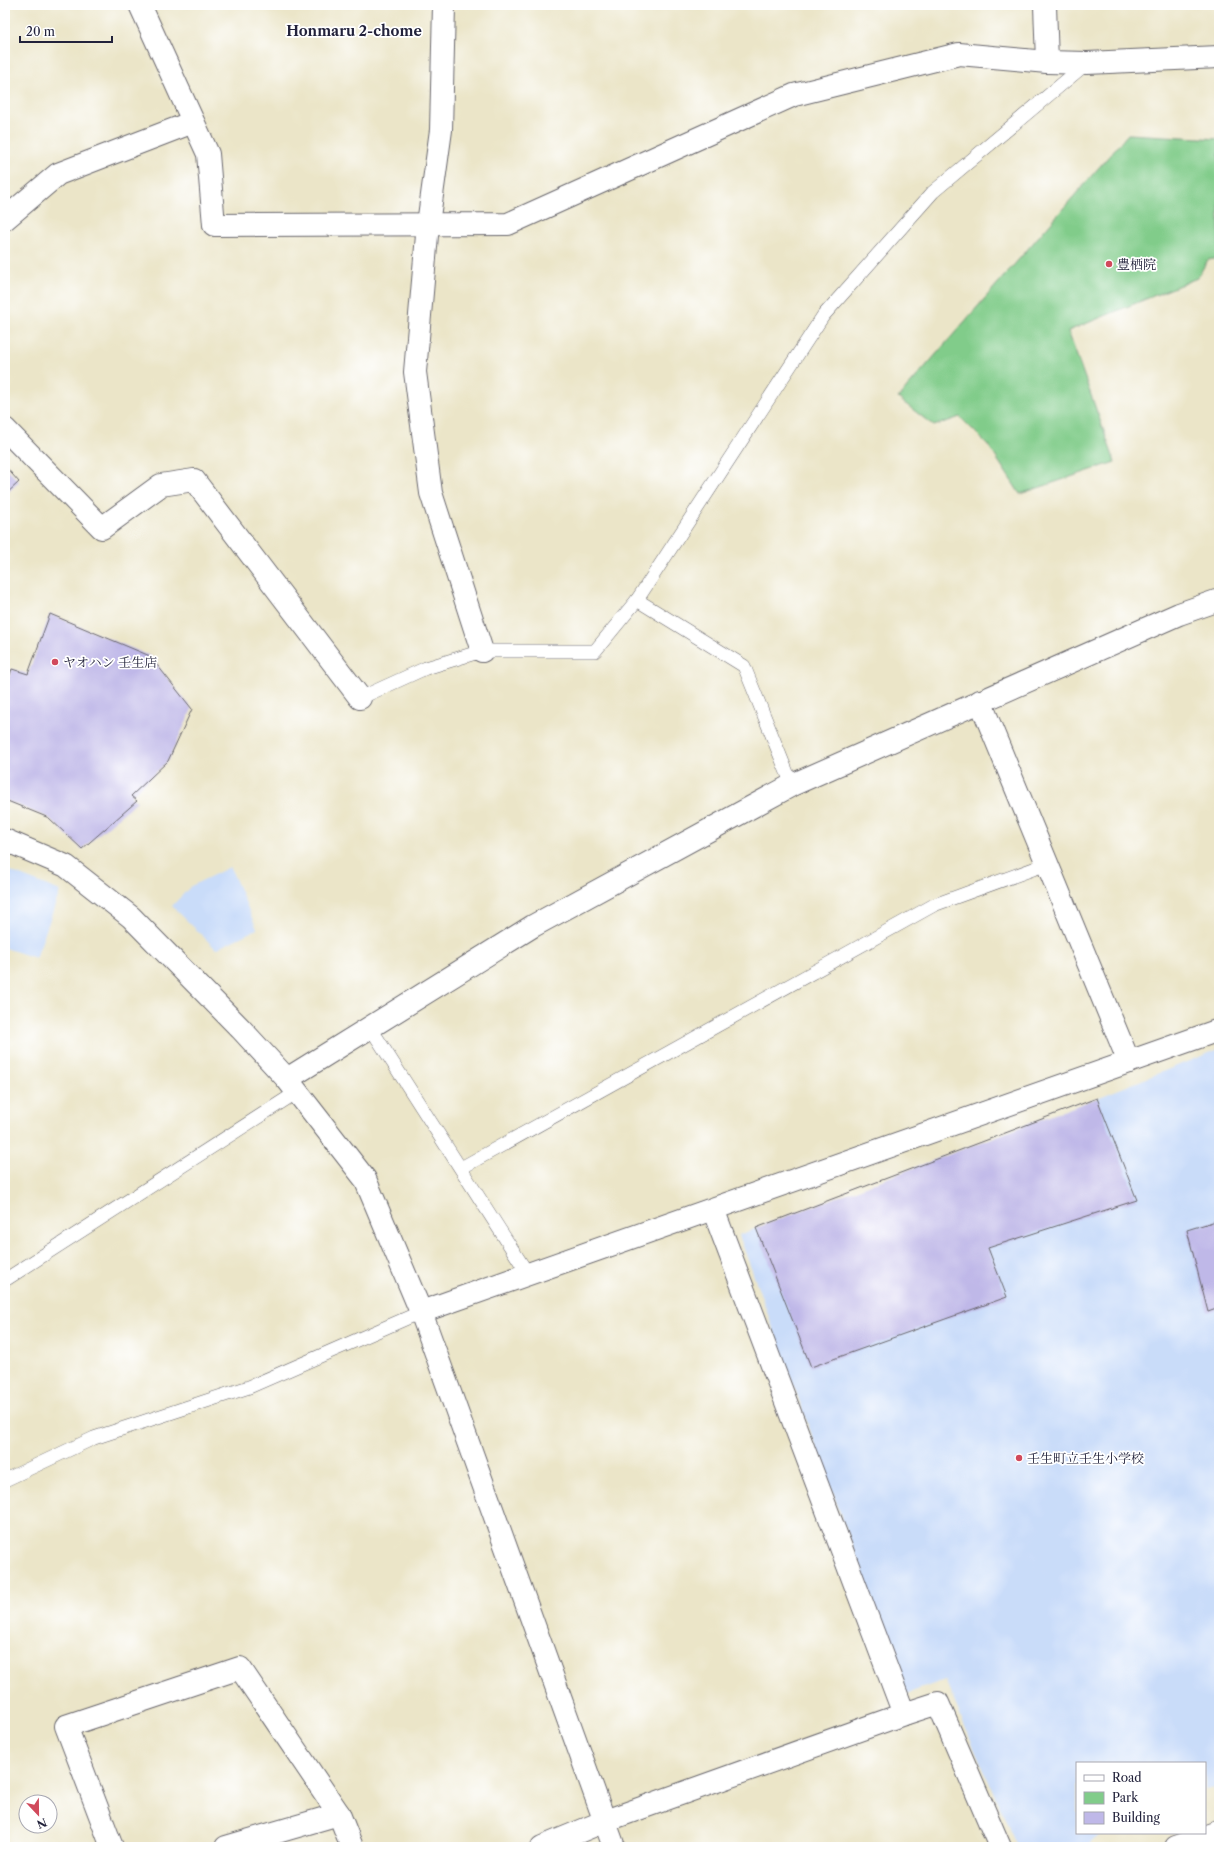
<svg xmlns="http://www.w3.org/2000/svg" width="1224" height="1852" viewBox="0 0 1224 1852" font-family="'Libre Caslon Text','Noto Serif JP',serif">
<rect width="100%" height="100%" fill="#fff"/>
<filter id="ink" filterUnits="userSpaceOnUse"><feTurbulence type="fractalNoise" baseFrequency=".025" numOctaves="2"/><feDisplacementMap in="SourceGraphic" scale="8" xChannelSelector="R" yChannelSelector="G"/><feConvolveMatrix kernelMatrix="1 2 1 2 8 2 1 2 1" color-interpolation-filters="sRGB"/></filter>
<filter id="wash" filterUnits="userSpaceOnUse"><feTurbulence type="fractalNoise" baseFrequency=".012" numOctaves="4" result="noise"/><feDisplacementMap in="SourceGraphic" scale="16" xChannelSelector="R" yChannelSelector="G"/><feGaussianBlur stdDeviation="0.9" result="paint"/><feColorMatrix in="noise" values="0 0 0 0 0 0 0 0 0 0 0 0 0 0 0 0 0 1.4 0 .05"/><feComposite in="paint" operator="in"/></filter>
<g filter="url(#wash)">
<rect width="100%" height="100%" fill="#ebe5c8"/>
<g fill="#c9dcf9">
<polygon points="230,867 257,929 216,949 172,906 191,886"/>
<polygon points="5,869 60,891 36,958 5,948"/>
<polygon points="1219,1049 1219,1787 1205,1790 1205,1763 1077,1763 1077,1833 1102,1833 1086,1847 1017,1847 945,1680 906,1694 739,1235 1097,1098"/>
</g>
<polygon fill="#81cc8a" stroke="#527762" points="1128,134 1219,139 1219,258 1208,260 1197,278 1068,331 1115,462 1020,494 988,445 960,417 934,426 898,398"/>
<g id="blocks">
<g fill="#bfb8e8">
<polygon points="5,466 19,482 5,495"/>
<polygon points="50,614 150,656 192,709 168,761 131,796 137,801 82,849 49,818 5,800 5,681 7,682 12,669 28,674"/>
<polygon points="1097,1098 1137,1200 988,1248 1007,1297 811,1367 756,1228"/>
<polygon points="1219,1220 1219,1308 1208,1312 1187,1230"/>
</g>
</g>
</g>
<g filter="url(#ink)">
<use href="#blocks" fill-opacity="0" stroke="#68666c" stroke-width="1"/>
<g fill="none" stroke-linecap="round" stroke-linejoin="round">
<defs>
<g id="service">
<polyline points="637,600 744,666 792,785"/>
<polyline points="360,698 426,668 482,651 595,651 637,600 823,316 933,192 1087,63"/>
<polyline points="370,1027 528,1274"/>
<polyline points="461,1168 934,905 1047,864"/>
<polyline points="5,1280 297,1092"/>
<polyline points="5,1480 94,1438 249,1387 421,1312"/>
</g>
<g id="minor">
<polyline points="140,5 208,154 214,225 508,224 794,95 959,54 1047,62 1087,63 1219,57"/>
<polyline points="444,5 441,130 428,224 415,372 431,493 482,651"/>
<polyline points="1045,5 1047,62"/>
<polyline points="5,219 58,174 193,122"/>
<polyline points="5,429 102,528 161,485 194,480 360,698"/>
<polyline points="980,701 1129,1062"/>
<polyline points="5,840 66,866 131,917 241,1029 287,1079 365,1179 421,1312 614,1847"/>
<polyline points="287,1079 533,926 792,785 1179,614 1219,600"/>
<polyline points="713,1209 904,1714 938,1703 1000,1847"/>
<polyline points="421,1312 1219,1030"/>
<polyline points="112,1847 66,1726 240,1668 339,1814 352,1847"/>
<polyline points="226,1847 339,1814"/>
<polyline points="542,1847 605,1821 904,1714"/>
</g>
<polyline id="tertiary" points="1176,1847 1219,1832"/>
</defs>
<use href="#service" stroke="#68666c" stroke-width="14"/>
<use href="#minor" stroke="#68666c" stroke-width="24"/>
<use href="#tertiary" stroke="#68666c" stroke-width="24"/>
<use href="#service" stroke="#fff" stroke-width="13"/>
<use href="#minor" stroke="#fff" stroke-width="22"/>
<use href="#tertiary" stroke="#fff" stroke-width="22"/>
</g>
</g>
<g fill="#d1495b" stroke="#fff" stroke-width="1.5">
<circle cx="1109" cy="264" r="4"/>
<circle cx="55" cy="662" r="4"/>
<circle cx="1019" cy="1458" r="4"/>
</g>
<g text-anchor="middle" stroke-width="3.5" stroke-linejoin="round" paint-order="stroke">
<g font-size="13" fill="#22223b" stroke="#fff" text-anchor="start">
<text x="1117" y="269">豊栖院</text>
<text x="63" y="667">ヤオハン 壬生店</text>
<text x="1027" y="1463">壬生町立壬生小学校</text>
</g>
<g font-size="14" font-weight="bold" fill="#22223b" stroke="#fff">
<text x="354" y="36">Honmaru 2-chome</text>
</g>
</g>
<rect width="1224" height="1852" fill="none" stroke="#fff" stroke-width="20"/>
<rect x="1076" y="1762" width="130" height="72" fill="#ffffff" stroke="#a7a7b1"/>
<rect x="1084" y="1775" width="20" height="6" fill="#ffffff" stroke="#a7a7b1"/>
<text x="1112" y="1782" font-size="12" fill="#22223b">Road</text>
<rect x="1084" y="1792" width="20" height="12" fill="#81cc8a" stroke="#a7a7b1"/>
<text x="1112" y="1802" font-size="12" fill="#22223b">Park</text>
<rect x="1084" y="1812" width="20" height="12" fill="#bfb8e8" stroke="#a7a7b1"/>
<text x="1112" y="1822" font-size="12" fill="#22223b">Building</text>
<g transform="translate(38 1814) rotate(158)"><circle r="19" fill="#ffffff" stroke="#a7a7b1"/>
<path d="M0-3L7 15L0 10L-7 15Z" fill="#d1495b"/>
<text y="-6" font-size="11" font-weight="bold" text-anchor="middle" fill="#22223b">N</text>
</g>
<path d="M20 36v6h92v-6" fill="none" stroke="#22223b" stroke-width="2"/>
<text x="26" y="36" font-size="12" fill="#22223b" stroke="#ffffff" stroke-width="3" paint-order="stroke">20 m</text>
</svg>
